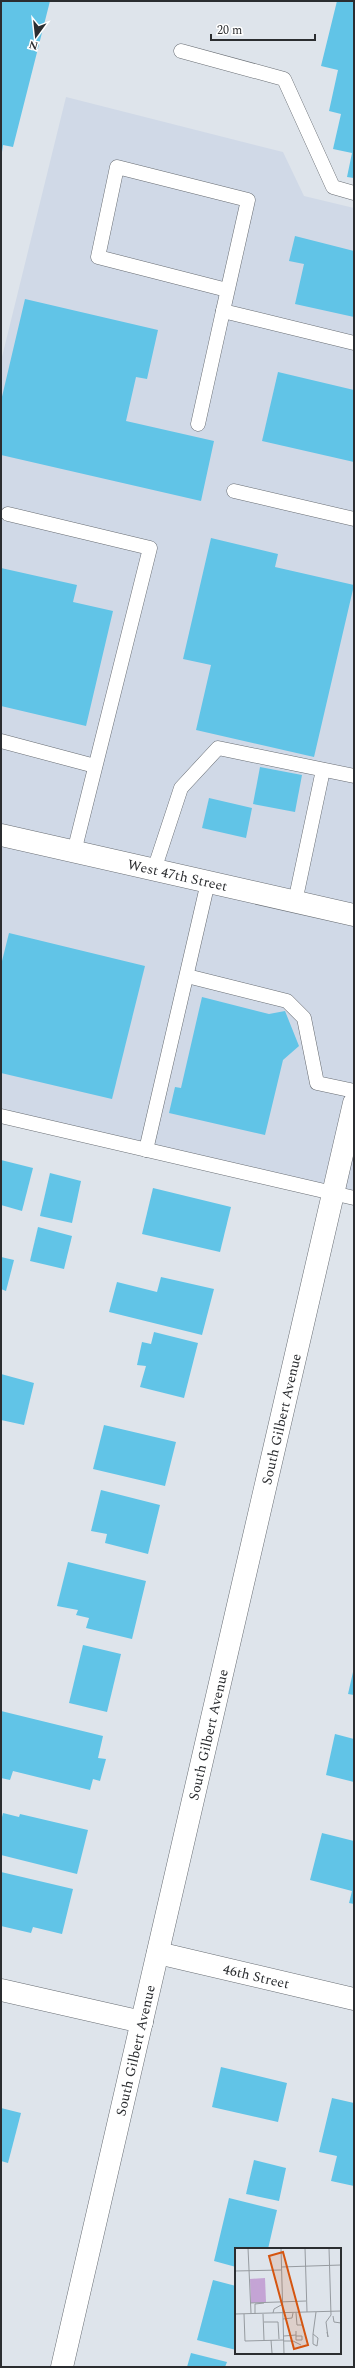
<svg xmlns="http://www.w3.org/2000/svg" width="355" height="2368" viewBox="0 0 355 2368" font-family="Spectral,serif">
<rect width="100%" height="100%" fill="#dee4eb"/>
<polygon fill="#d0d9e7" points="66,97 283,152 304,196 354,208 354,1204 1,1122 1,361"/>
<g fill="#61c4e7">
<polygon points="1,1 50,1 13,147 3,145 2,152"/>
<polygon points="337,1 354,1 354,178 347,177 352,153 333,149 341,114 329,111 338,70 321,66"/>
<polygon points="295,236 354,251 354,317 295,304 304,264 289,261"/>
<polygon points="25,299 158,330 147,379 136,377 126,421 214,441 201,501 1,455 1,401"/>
<polygon points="278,372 354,390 354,462 262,441"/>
<polygon points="211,538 278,554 275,567 354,585 314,757 196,730 211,665 183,659"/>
<polygon points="1,568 77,585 73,602 113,611 86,726 1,706"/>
<polygon points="260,767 302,775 295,812 253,804"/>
<polygon points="209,798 252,808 246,838 202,828"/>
<polygon points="9,933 145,966 112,1099 1,1073 1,965"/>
<polygon points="202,997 269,1014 285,1011 299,1046 283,1060 265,1135 169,1113 175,1087 181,1088"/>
<polygon points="1,1160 33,1168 22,1211 1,1205"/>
<polygon points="50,1173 81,1181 72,1223 40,1216"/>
<polygon points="153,1188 231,1207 220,1252 142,1234"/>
<polygon points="38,1227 72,1236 64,1269 30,1261"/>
<polygon points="1,1257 14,1260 6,1291 1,1289"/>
<polygon points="161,1277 214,1289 202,1335 109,1312 117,1282 157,1292"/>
<polygon points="154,1332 198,1343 184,1398 140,1387 146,1366 137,1365 142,1342 151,1344"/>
<polygon points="1,1374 34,1383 24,1425 1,1420"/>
<polygon points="104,1425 176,1442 165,1486 93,1469"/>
<polygon points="101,1490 160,1505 148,1554 105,1543 107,1534 91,1531"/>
<polygon points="68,1562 146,1581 132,1639 86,1628 89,1618 76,1615 78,1610 57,1606"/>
<polygon points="83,1645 121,1654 107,1712 69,1703"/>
<polygon points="353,1672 354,1672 354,1695 348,1694"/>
<polygon points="1,1711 103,1736 98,1758 106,1759 100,1781 93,1779 90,1790 13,1771 10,1780 1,1778"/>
<polygon points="335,1734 354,1739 354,1782 326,1775"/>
<polygon points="3,1813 19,1817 20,1814 88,1830 77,1874 1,1855 1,1821"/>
<polygon points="322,1833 354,1841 354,1904 349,1903 352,1891 310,1880"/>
<polygon points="1,1872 73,1889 62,1934 33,1927 31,1933 1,1926"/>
<polygon points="221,2067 287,2083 278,2122 212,2107"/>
<polygon points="332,2098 354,2103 354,2186 331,2181 337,2156 319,2152"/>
<polygon points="1,2108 21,2113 8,2163 1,2161"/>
<polygon points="254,2160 286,2168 279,2201 246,2194"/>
<polygon points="229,2198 277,2210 268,2249 236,2249 236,2267 214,2261"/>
<polygon points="213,2280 236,2286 236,2350 197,2340"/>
<polygon points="191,2353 227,2362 225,2367 187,2367"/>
</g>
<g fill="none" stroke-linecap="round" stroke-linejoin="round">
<defs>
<g id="lane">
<polyline points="181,51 284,79 333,187 354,193"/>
<polyline points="223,311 248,200 117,167 98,257 227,290"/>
<polyline points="198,424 223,311 354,343"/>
<polyline points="234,491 354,519"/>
<polyline points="8,514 150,548 74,852"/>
<polyline points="1,741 95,766"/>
<polyline points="154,870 181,788 218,748 354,776"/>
<polyline points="295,902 323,770"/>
<polyline points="187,976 287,1001 304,1018 317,1083 354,1091"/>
<polyline points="1,1116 354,1198"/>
<polyline points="146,1150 208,882"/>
</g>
<g id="street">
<path id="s1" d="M158,1953L354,1999"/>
<polyline points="1,1990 142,2022"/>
</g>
<g id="secondary">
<path id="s2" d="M1,835L354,915"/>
<path id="s3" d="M62,2367L354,1103"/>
</g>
</defs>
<use href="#lane" stroke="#686d73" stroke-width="15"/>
<use href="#street" stroke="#686d73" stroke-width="23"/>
<use href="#secondary" stroke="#686d73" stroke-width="23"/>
<use href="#lane" stroke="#fff" stroke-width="14"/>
<use href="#street" stroke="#fff" stroke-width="22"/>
<use href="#secondary" stroke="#fff" stroke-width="22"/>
</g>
<g text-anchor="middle" stroke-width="3.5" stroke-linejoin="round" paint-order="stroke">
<g font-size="14" fill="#2b2d30" stroke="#fff">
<text dy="5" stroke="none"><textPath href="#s2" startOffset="181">West 47th Street</textPath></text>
<text dy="5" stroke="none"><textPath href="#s3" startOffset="973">South Gilbert Avenue</textPath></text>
<text dy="5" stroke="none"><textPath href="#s3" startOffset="649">South Gilbert Avenue</textPath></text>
<text dy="5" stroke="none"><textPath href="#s1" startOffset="101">46th Street</textPath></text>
<text dy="5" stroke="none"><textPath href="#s3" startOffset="325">South Gilbert Avenue</textPath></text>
</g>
</g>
<g transform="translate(235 2248)">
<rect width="106" height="106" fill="#dee4eb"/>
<path d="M30,30L31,54L16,55L15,31Z" fill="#c4a4d5"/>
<path fill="none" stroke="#969ba0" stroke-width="1" d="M13,0L16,65M46,0L49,106M70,0L72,64M46,19L106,17M0,23L46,22M15,55L71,53M38,65L39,61L48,56M61,65L62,77H67M0,66L106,63M9,66L10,93L49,92M20,66V56L29,55M28,66L29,92M98,68L99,74L106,75M48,71L57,70L58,65M29,74H43L44,91M92,84L93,89L91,74L96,67L94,0M78,86L83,90L82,98L78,96V86L81,64M61,87V92H67V88H61M49,88L61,87V83M36,92L37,105M49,93H58L66,97M0,106H37"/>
<path fill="#d55510" fill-opacity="0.15" stroke="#d55510" stroke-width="2" d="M48,4L73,97L59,101L34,8Z"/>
<rect width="106" height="106" fill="none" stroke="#2b2d30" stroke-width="2"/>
</g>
<rect width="355" height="2368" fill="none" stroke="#2b2d30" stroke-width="4"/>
<g transform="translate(36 36) rotate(195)" stroke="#ffffff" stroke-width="3" paint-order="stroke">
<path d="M0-3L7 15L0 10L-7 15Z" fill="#2b2d30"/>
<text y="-6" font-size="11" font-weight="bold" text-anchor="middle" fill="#2b2d30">N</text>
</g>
<path d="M211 34v6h104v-6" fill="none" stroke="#2b2d30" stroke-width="2"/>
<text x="217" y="34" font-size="12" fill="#2b2d30" stroke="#ffffff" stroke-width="3" paint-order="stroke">20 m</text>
</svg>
